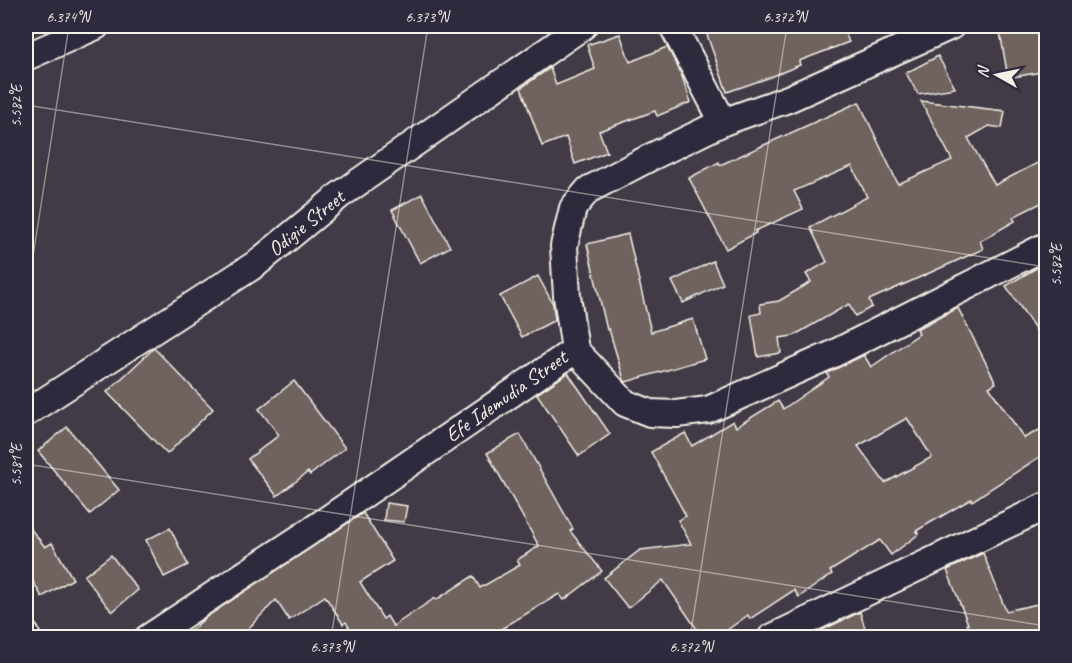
<svg xmlns="http://www.w3.org/2000/svg" width="1072" height="663" viewBox="0 0 1072 663" font-family="Caveat,sans-serif">
<rect width="100%" height="100%" fill="#423b47"/>
<filter id="ink" filterUnits="userSpaceOnUse"><feTurbulence type="fractalNoise" baseFrequency=".0167" numOctaves="2"/><feDisplacementMap in="SourceGraphic" scale="12" xChannelSelector="R" yChannelSelector="G"/><feConvolveMatrix kernelMatrix="1 2 1 2 8 2 1 2 1" color-interpolation-filters="sRGB"/></filter>
<g filter="url(#ink)">
<g fill="#70625e" stroke="#f4f1e8" stroke-width="1.5" fill-rule="evenodd">
<polygon points="724,26 842,26 849,42 799,61 800,65 768,78 727,92 706,32"/>
<polygon points="999,26 1047,26 1047,71 1008,78"/>
<polygon points="620,34 630,62 667,47 680,71 691,102 657,116 655,111 599,131 607,152 575,164 566,137 542,146 521,88 550,68 556,85 595,69 587,45"/>
<polygon points="938,56 955,88 918,94 906,73"/>
<polygon points="921,101 1005,111 1002,128 989,126 968,138 995,185 1047,158 1047,200 1013,217 1015,221 980,241 983,249 869,300 872,307 855,316 849,304 793,336 779,338 781,353 758,357 751,315 761,313 760,304 779,301 811,282 806,274 827,262 810,227 867,197 852,166 794,191 803,209 755,231 756,233 726,249 689,178 719,162 720,165 859,102 898,184 952,160"/>
<polygon points="422,194 450,247 420,263 392,210"/>
<polygon points="628,234 651,332 693,319 705,359 626,382 624,380 609,329 607,330 587,244"/>
<polygon points="713,261 723,284 683,303 672,281"/>
<polygon points="1038,267 1047,280 1047,346 1006,286"/>
<polygon points="538,276 553,304 555,320 522,337 500,296"/>
<path d="M958,308L996,383L989,387L1024,438L1047,426V452L972,501L971,499L916,531L919,534L891,555L880,540L830,571L832,574L799,597L794,590L750,619L748,615L716,638H703L663,580L628,608L604,578L640,550L691,544L678,520L686,516L651,452L685,433L692,446L733,421L736,427L778,401L783,409L829,377L827,373L864,355L871,367L919,334L917,329ZM907,418L932,457L885,483L858,446Z"/>
<polygon points="154,348 213,409 167,454 107,392"/>
<polygon points="568,373 610,434 579,456 537,394"/>
<polygon points="294,381 345,448 310,475 308,472 277,496 248,459 279,435 259,409"/>
<polygon points="67,427 119,490 90,514 38,451"/>
<polygon points="520,434 573,529 570,531 602,571 564,600 559,594 486,638 355,638 346,622 343,624 325,596 289,620 276,600 239,638 183,638 205,618 363,513 393,561 360,582 383,619 387,616 393,626 435,598 436,600 473,576 480,588 520,565 517,560 539,546 487,453"/>
<polygon points="386,503 407,506 404,522 384,520"/>
<polygon points="26,523 45,547 52,543 73,579 42,597 26,569"/>
<polygon points="170,528 188,565 164,577 146,540"/>
<polygon points="983,553 1006,611 1047,602 1047,629 1028,634 1029,638 971,638 967,624 968,624 947,570"/>
<polygon points="111,555 138,590 112,612 84,576"/>
<polygon points="860,612 868,638 821,638 820,631"/>
</g>
<g fill="none" stroke-linecap="round" stroke-linejoin="round">
<defs>
<g id="minor">
<polyline points="673,26 723,122"/>
<polyline points="26,57 96,26"/>
<polyline points="575,350 625,403 650,413 676,414 708,410 831,355 1046,246"/>
<polyline points="26,413 256,264 340,195 583,26"/>
<polyline points="26,635 27,638"/>
<polyline points="148,638 306,534 575,350 567,296 564,246 573,208 588,190 651,157 723,122 788,99 951,26"/>
<polyline points="771,638 1046,506"/>
</g>
</defs>
<use href="#minor" stroke="#f4f1e8" stroke-width="30"/>
<use href="#minor" stroke="#2f2a3d" stroke-width="26"/>
</g>
</g>
<path fill="none" stroke="#f4f1e8" stroke-width="1.5" stroke-opacity="0.45" d="M26,105L1046,267M26,301L69,26M26,464L1046,626M331,638L428,26M690,638L787,26"/>
<g text-anchor="middle" stroke-width="4.5" stroke-linejoin="round" paint-order="stroke">
<g font-size="21" fill="#f4f1e8" stroke="#2f2a3d">
<text transform="translate(306 223) rotate(-39)" y="7">Odigie Street</text>
<text transform="translate(506 396) rotate(-35)" y="7">Efe Idemudia Street</text>
</g>
</g>
<rect width="1072" height="663" fill="none" stroke="#2f2a3d" stroke-width="66"/>
<g transform="translate(997 75) rotate(279)" stroke="#2f2a3d" stroke-width="4.5" paint-order="stroke">
<path d="M0-4.5L10 22L0 15L-10 22Z" fill="#f4f1e8"/>
<text y="-9" font-size="16" font-weight="bold" text-anchor="middle" fill="#f4f1e8">N</text>
</g>
<rect x="33" y="33" width="1006" height="597" fill="none" stroke="#f4f1e8" stroke-width="2"/>
<g font-size="15" text-anchor="middle" fill="#f4f1e8">
<text x="68" y="22">6.374°N</text>
<text x="427" y="22">6.373°N</text>
<text x="785" y="22">6.372°N</text>
<text transform="translate(16 106) rotate(-90)" y="5">5.582°E</text>
<text transform="translate(1056 265) rotate(-90)" y="5">5.582°E</text>
<text transform="translate(16 465) rotate(-90)" y="5">5.581°E</text>
<text x="332" y="652">6.373°N</text>
<text x="691" y="652">6.372°N</text>
</g>
</svg>
